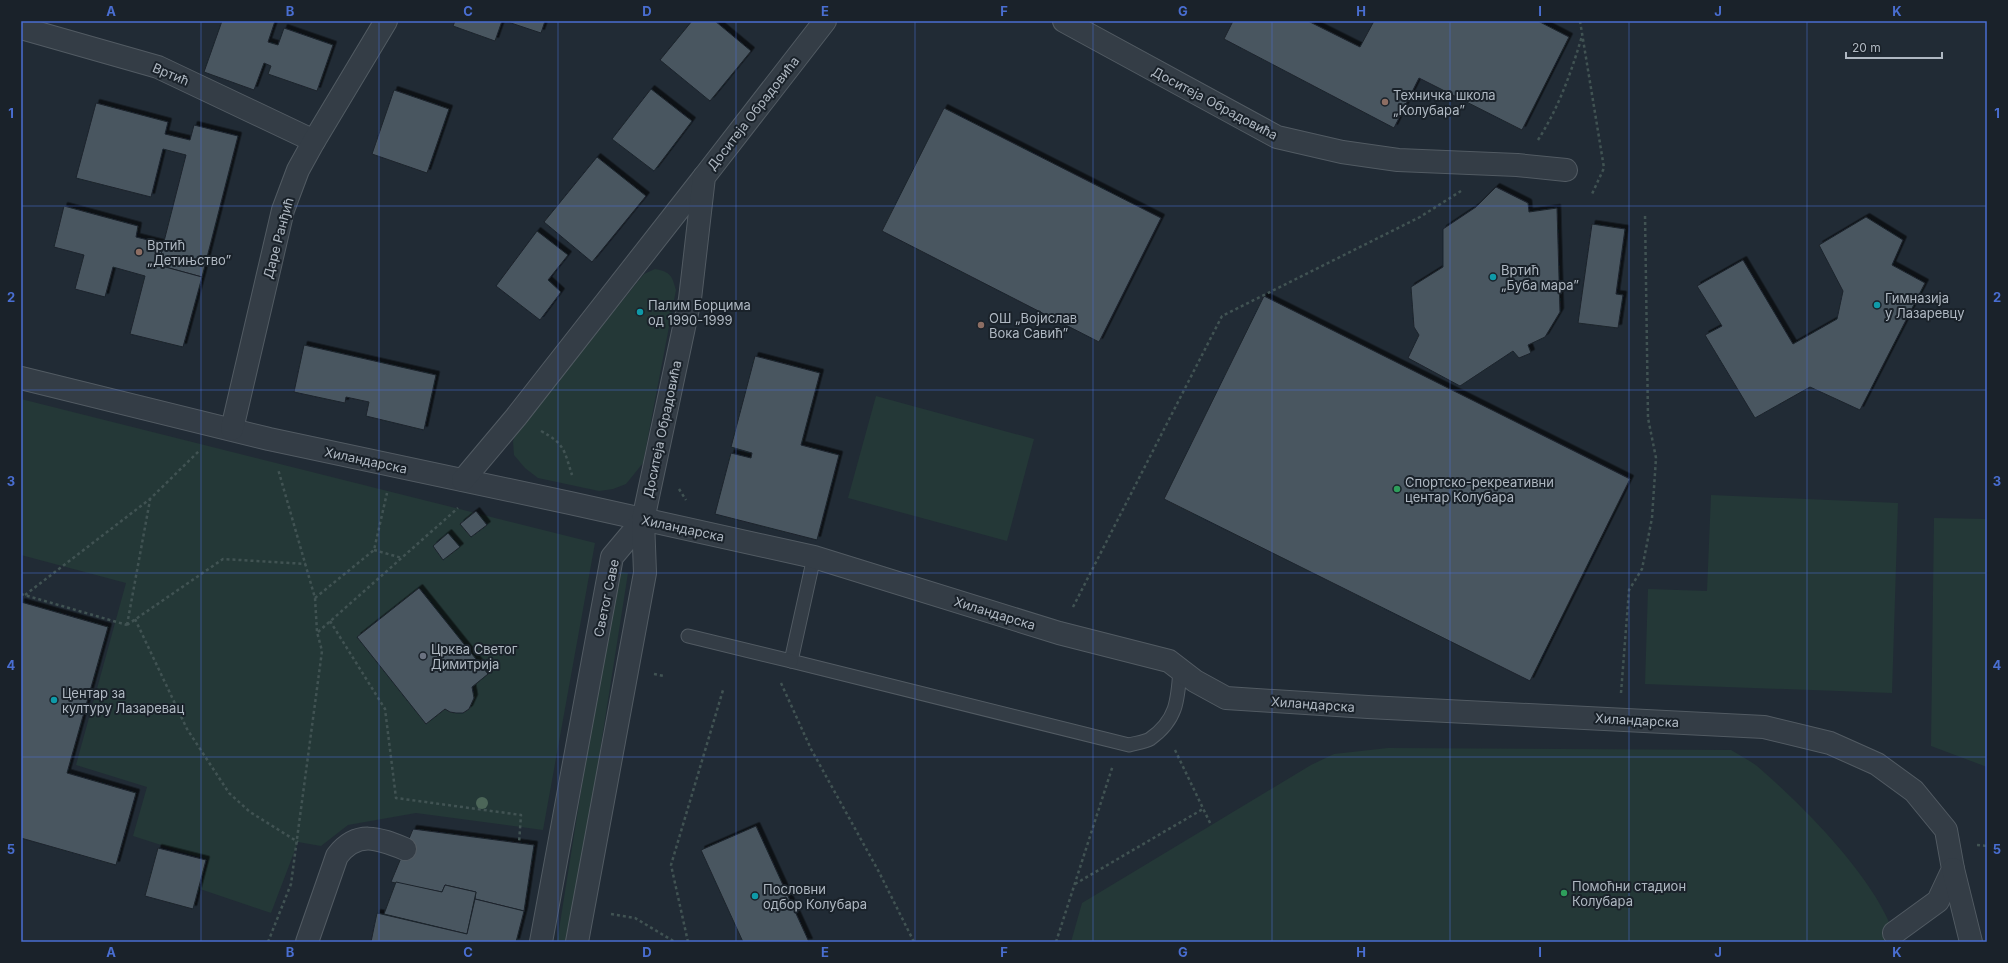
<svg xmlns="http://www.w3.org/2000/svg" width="2008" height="963" viewBox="0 0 2008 963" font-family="Inter,sans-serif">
<defs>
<filter id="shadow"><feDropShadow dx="3.5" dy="-3.5" stdDeviation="0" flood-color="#0009"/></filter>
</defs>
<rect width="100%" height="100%" fill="#212b35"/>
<g fill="#243837">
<path d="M655,269C671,272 672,276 676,290L643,463L626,484L613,489L599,491L538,478L525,468L514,455L513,441L517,431L644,274Z"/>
<polygon points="876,396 1034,439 1007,541 848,498"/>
<polygon points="21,399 595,543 543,830 416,813 348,825 321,846 298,842 271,913 200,889 208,860 133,836 147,787 76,765 126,583 21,555"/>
<polygon points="1711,495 1898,503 1892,693 1645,684 1648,589 1707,591"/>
<polygon points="1934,518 1987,519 1987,767 1931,746"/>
<polygon points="616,571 628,573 570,942 557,942"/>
<path d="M1388,748L1731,750C1739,755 1749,760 1757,766C1802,805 1882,884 1896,942H1071L1082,903L1311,765L1334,754Z"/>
</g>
<g fill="#4a5661" stroke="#1c242c" filter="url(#shadow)">
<polygon points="222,21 275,21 268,42 278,45 284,28 333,45 317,91 268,74 271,66 264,63 254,90 204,72"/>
<polygon points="455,21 502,21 495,41 453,26"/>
<polygon points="505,21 545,21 541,33"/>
<polygon points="692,21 715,21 751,51 710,101 660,60"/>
<polygon points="1233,21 1308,21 1360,47 1374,21 1538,21 1569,37 1522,130 1419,78 1394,128 1224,39"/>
<polygon points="651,89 692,121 654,171 612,139"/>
<polygon points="394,90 449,109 427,173 372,154"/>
<polygon points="96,103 168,122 165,134 190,140 194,125 238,136 202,277 158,265 186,155 163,149 151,197 76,178"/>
<polygon points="944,108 1161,218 1099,342 882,231"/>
<polygon points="597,157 646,196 592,262 544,222"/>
<polygon points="1496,187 1528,203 1529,212 1557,208 1560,312 1545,337 1528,345 1531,353 1519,358 1513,351 1460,386 1408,358 1419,335 1414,327 1411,287 1443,267 1443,229 1476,207"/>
<polygon points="64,206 138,226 136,237 164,244 158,265 202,277 183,347 130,334 145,276 113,267 105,297 75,289 84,255 54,247"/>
<polygon points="1866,217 1903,240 1892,265 1925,283 1860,410 1810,387 1755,418 1705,335 1722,326 1697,286 1743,260 1793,344 1837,319 1843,291 1819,245"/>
<polygon points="1592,224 1625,229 1616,294 1623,295 1618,328 1578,323"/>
<polygon points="537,231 568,255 548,280 561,292 540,320 496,286"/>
<polygon points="1264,296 1630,479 1530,681 1164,499"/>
<polygon points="304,345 436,375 424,430 366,416 369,402 346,397 345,403 294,392"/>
<polygon points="755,356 820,373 801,445 839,455 817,540 715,514 731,453 751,458 752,453 731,447"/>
<polygon points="476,511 487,525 471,537 460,524"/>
<polygon points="448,533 460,547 443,560 433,546"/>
<polygon points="419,588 488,674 472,687 474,698 469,709 463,713 456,713 450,712 445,709 426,724 357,637"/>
<polygon points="21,602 108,627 67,773 136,793 116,865 21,838"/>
<polygon points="756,826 809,942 743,942 701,850"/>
<polygon points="413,829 534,845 524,911 475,899 476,892 445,885 442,892 391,882"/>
<polygon points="158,848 206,860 193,909 145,896"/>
<polygon points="396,882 442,892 445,885 476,892 467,934 384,914"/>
<polygon points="475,899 524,911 516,942 371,942 377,913 467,934"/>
</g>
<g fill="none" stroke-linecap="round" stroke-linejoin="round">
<defs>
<g id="service">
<path d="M814,557L791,661L1129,745C1136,743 1145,742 1150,739C1177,720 1178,700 1180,669"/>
<polyline points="688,636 791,661"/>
</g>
<g id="minor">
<polyline points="1064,21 1277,137 1342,152 1398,160 1517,165 1566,170"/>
<polyline points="21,28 158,67 314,141"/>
<polyline points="21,378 269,439 570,503 814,557 1059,633 1169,661 1195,681 1226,698 1368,707 1764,727 1830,743 1877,764 1914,791 1946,830 1953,869 1938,901 1894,933"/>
<polyline points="232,429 283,210 298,170 314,141 386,21"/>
<polyline points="463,480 516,417 704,177"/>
<polyline points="1953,869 1971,942"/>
<path d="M307,942L337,856C357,830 378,838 405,849"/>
</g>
<g id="tertiary">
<polyline points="541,942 612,557 643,520"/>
<polyline points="577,942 645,573 643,520 690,299 704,177 825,21"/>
</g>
</defs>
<use href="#service" stroke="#525b63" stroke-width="15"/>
<use href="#minor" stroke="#525b63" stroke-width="24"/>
<use href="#tertiary" stroke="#525b63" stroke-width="24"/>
<g stroke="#415353" stroke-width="2.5" stroke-dasharray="3 3" stroke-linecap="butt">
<polyline points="1580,21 1604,168 1592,194"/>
<path d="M1538,140C1559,107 1571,73 1582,36"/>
<path d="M541,431C565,444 564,450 572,475"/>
<polyline points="679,489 686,500"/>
<polyline points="374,550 402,558"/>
<polyline points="21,594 127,625"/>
<polyline points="25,595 150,499 200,450"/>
<polyline points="315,598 374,550 387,493"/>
<polyline points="1073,607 1222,316 1420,217 1461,191"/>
<polyline points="135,619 187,729 229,793 250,812 298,842"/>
<polyline points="330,621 385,709 396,798 521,815 519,843"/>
<polyline points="127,625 223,559 306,564"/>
<polyline points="127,625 150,500"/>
<polyline points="318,632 458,508"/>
<polyline points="654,674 664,676"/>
<polyline points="781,683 811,749 879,872 914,942"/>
<polyline points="1621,693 1629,590 1642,569 1652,518 1656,458 1648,418 1645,213"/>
<polyline points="1175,750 1211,825"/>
<polyline points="1977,845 1987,846"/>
<polyline points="1075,884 1203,809"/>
<polyline points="611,914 635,918 675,942"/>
<polyline points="268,942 291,884 322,651 317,632 315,598 278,469"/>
<polyline points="688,942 671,865 723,690"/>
<polyline points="1056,942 1113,765"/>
</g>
<use href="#service" stroke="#343d46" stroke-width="13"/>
<use href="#minor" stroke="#343d46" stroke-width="22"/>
<use href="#tertiary" stroke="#343d46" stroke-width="22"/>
</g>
<circle fill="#4c6658" cx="482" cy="803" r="6"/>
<path fill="none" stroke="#496ed1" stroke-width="1" stroke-opacity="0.55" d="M201,21V942M379,21V942M558,21V942M736,21V942M915,21V942M1093,21V942M1272,21V942M1450,21V942M1629,21V942M1807,21V942M21,206H1987M21,390H1987M21,573H1987M21,757H1987"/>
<g fill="#8d6e63" stroke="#1a222a" stroke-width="1.5">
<circle cx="1385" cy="102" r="4"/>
<circle cx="139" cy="252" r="4"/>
<circle cx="981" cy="325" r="4"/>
</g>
<g fill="#0f9aa8" stroke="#1a222a" stroke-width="1.5">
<circle cx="1493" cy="277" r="4"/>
<circle cx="1877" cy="305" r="4"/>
<circle cx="640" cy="312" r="4"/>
<circle cx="54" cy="700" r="4"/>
<circle cx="755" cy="896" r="4"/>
</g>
<g fill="#2e9e5b" stroke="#1a222a" stroke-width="1.5">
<circle cx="1397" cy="489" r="4"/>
<circle cx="1564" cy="893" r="4"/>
</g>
<circle fill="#6b7280" stroke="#1a222a" stroke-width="1.5" cx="423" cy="656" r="4"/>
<g text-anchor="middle" stroke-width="4" stroke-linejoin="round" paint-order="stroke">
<g font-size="13" fill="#afb8c2" stroke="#1a222a">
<text transform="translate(171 74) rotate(23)" y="5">Вртић</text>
<text transform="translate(1215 103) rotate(28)" y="5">Доситеја Обрадовића</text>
<text transform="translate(753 113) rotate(-52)" y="5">Доситеја Обрадовића</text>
<text transform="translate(278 238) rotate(-75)" y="5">Даре Ранђић</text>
<text transform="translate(662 429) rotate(-78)" y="5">Доситеја Обрадовића</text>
<text transform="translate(366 460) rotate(12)" y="5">Хиландарска</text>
<text transform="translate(683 528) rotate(12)" y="5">Хиландарска</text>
<text transform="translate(606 598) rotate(-78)" y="5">Светог Саве</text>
<text transform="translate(995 613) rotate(17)" y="5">Хиландарска</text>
<text transform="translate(1313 704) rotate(4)" y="5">Хиландарска</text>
<text transform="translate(1637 720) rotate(3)" y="5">Хиландарска</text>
</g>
<g font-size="13" fill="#afb8c2" stroke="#1a222a" text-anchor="start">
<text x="1393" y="100">Техничка школа<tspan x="1393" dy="15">„Колубара”</tspan></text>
<text x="147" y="250">Вртић<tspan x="147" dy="15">„Детињство”</tspan></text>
<text x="1501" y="275">Вртић<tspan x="1501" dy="15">„Буба мара”</tspan></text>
<text x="1885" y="303">Гимназија<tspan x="1885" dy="15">у Лазаревцу</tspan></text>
<text x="648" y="310">Палим Борцима<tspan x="648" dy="15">од 1990-1999</tspan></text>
<text x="989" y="323">ОШ „Војислав<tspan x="989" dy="15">Вока Савић”</tspan></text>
<text x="1405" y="487">Спортско-рекреативни<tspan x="1405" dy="15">центар Колубара</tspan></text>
<text x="431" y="654">Црква Светог<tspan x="431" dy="15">Димитрија</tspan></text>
<text x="62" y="698">Центар за<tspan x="62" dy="15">културу Лазаревац</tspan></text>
<text x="1572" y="891">Помоћни стадион<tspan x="1572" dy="15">Колубара</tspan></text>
<text x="763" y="894">Пословни<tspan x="763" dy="15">одбор Колубара</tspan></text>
</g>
</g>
<rect width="2008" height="963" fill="none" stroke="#1a222a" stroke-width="44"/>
<path d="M1846 52v6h96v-6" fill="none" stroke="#afb8c2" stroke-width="2"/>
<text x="1852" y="52" font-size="12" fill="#afb8c2" stroke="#1a222a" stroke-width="3" paint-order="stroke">20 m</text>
<rect x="22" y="22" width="1964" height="919" fill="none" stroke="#496ed1" stroke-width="1.5"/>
<g font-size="13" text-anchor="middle" font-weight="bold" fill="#496ed1">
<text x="111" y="16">A</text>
<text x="290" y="16">B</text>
<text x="468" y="16">C</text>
<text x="647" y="16">D</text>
<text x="825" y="16">E</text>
<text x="1004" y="16">F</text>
<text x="1183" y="16">G</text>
<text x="1361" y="16">H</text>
<text x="1540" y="16">I</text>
<text x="1718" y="16">J</text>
<text x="1897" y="16">K</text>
<text x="11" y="118">1</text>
<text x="1997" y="118">1</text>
<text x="11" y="302">2</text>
<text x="1997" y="302">2</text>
<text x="11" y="486">3</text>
<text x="1997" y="486">3</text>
<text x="11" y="670">4</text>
<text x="1997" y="670">4</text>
<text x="11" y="854">5</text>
<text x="1997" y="854">5</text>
<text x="111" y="957">A</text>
<text x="290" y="957">B</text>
<text x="468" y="957">C</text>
<text x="647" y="957">D</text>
<text x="825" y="957">E</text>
<text x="1004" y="957">F</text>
<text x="1183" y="957">G</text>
<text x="1361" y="957">H</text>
<text x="1540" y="957">I</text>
<text x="1718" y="957">J</text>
<text x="1897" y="957">K</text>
</g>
</svg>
